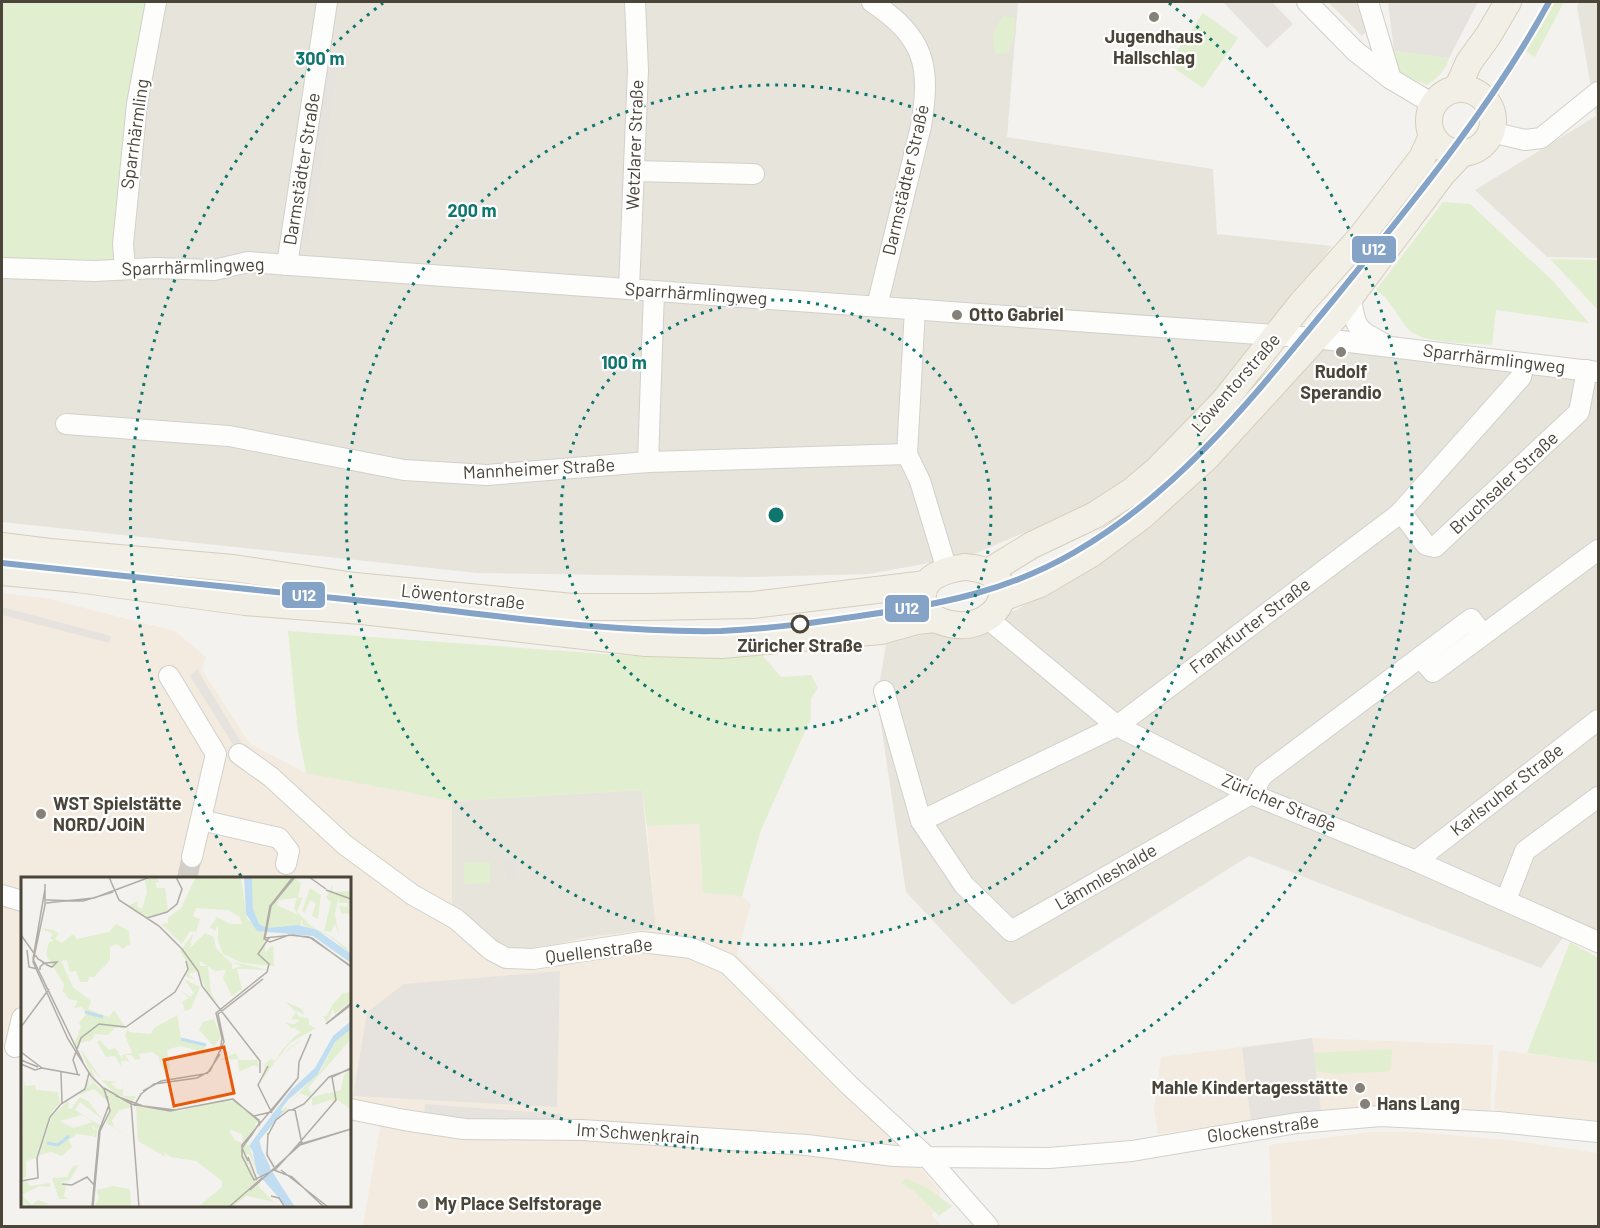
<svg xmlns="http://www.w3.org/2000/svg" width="1600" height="1228" viewBox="0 0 1600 1228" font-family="Barlow,sans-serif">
<rect width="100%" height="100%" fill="#f4f2ee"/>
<g fill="#e7e4dc">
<polygon points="152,2 1017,2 1018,4 1007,137 1213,169 1217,234 1332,246 1237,372 1167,452 1110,496 972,555 869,574 753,577 477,573 2,522 2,262 121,186"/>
<polygon points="1328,2 1364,2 1372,25 1362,36"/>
<polygon points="1579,2 1598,2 1598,258 1547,257 1475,190 1596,116 1577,7"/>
<polygon points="1321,349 1598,379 1598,940 1572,925 1541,968 1249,856 1012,1005 906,892 877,698 886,644 1017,610 1153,521"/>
<polygon points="642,790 656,929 587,937 531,951 501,946 452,910 452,801"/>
</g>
<g fill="#f3ebdf">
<polygon points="2,593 45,598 175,631 206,657 202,670 250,744 306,773 452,801 452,910 501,946 531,951 587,937 656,929 647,826 699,824 703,893 742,896 751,904 737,955 777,992 843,1066 926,1175 941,1192 932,1216 940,1224 937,1226 363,1226 381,1121 350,1116 350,878 22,878 22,1055 2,1050"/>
<polygon points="1312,1038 1493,1045 1490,1115 1321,1111 1158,1134 1154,1110 1161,1057"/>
<polygon points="1499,1050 1598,1063 1598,1121 1494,1110"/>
<polygon points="1371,1132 1413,1132 1509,1140 1598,1153 1598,1226 1272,1226 1269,1145"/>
</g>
<g fill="#e1eecf">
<polygon points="2,2 152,2 121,186 114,264 2,262"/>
<polygon points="1552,2 1564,2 1535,57 1525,51"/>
<polygon points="1203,13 1238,38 1203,88 1168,64"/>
<path d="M1003,16L1015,18V33L1009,52L996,55C991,36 992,32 1003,16Z"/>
<path d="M1394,51L1449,58C1446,71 1437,78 1427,85L1399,73Z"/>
<path d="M1443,202L1470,204L1553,281L1589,323L1496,310L1492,345C1472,343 1423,344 1409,330C1397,317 1391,299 1376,290Z"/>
<polygon points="1550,259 1598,260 1598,310"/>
<polygon points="288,631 648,657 712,658 761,654 781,677 811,675 818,688 811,698 811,718 761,830 742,896 703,893 699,824 647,826 642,790 452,801 306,773 298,732"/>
<polygon points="490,862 490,883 464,884 464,863"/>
<polygon points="1570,942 1598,958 1598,1063 1527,1053"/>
<polygon points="1392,1049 1391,1069 1386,1072 1334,1074 1316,1071 1314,1053"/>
<polygon points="906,1178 929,1189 952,1206 939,1216 914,1191 901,1183"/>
</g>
<g fill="#e6e3df">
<polygon points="1223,2 1272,2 1293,24 1267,48"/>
<polygon points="1388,2 1478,2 1449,58 1394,51"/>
<polygon points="326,58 339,61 309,244 296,242"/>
<polygon points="2,607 111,636 109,643 2,615"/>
<polygon points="197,669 244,747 239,754 190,676"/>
<polygon points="516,858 517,879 506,880 504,859"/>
<polygon points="560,971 557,1107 353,1096 367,1012 404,984"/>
<polygon points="1312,1038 1321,1111 1251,1120 1242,1048"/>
<polygon points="425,1104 561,1114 561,1126 424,1117"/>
</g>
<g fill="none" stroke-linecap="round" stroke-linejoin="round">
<polyline stroke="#d2cfca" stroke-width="20" stroke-dasharray="20 10" stroke-linecap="butt" points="187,878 192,857"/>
<defs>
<g id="minor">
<path d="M872,2C925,38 931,65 921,126L877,306"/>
<polyline points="1307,2 1355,51 1391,79 1433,104"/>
<polyline points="1368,2 1391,79"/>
<polyline points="1491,132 1525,140 1541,138 1598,92"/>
<polyline points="634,171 754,174"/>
<polyline points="287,265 327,2"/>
<polyline points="2,268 94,271 154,268 214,270 248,262 1316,338 1598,372"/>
<polyline points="125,268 123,244 137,104 156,2"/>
<polyline points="629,289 638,70 635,2"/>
<path d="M1351,298C1355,328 1357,330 1383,343"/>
<polyline points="915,309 907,454 920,481 947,570"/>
<polyline points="66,424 229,436 404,470 487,475 648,462 907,454"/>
<polyline points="648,462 654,291"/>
<polyline points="1401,512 1426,545 1435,547 1579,412 1587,370"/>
<polyline points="987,618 1117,726 1251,794 1416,861 1598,942"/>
<polyline points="1420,657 1433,672 1598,550"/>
<polyline points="169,676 216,754 192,857"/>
<polyline points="884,691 921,821 964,885 1011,931 1251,794 1263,775 1471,619 1483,635"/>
<polyline points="239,754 271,777 345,845 413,895 456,919 491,950 506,958 533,959 642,942 691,948 728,964 849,1085 927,1157 988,1226"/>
<polyline points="201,820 279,838 289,851 286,864"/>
<polyline points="921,821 1117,726 1399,514 1521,377 1524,363"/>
<polyline points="1416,861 1598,720"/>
<polyline points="2,895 22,901"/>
<polyline points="1506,900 1525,851 1598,797"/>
<polyline points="15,1047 22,1018"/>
<polyline points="350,1109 404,1120 464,1129 582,1130 807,1145 894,1156 927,1157 1049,1158 1132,1151 1297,1123 1381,1116 1498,1122 1598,1132"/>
</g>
<g id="major">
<polyline points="1457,89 1469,62 1488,36 1508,2"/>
<circle cx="1461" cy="121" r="32"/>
<polyline points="2,546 50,552 233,568 355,586 573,607 649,607 753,605 926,584"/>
<path d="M964,567C1035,571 996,643 940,621C931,617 925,611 923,601C919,577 945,570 964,567Z"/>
<polyline points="2,572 77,579 245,602 362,611 646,643 722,645 881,631 917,621 935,619"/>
<polyline points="988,572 1032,545 1095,515 1132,491 1157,470 1224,401 1301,304 1360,238 1422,158 1432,136"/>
<polyline points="1002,598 1040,584 1091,554 1142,516 1207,457 1336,316 1443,173 1462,153"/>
</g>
</defs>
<use href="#minor" stroke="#d2d0cb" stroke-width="22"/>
<use href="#major" stroke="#d6cebb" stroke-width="28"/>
<use href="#minor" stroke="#fdfdfc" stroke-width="20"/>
<use href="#major" stroke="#f2efe6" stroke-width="26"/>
<defs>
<path id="rail-1" d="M2,563C132,577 263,591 393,604C501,616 612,633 721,631C770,629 818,622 866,615C942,604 1008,591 1075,552C1181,491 1258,391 1335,298C1411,204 1491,108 1549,2"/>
</defs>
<use href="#rail-1" stroke="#fff" stroke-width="10"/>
<use href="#rail-1" stroke="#85a3c6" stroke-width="6"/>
</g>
<g fill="none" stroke="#0f766e" stroke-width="3" stroke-dasharray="3 6">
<circle cx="776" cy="515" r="215"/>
<circle cx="776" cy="515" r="430"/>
<path d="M241 876A645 645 0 0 1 383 3M1169 3A645 645 0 1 1 353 1002"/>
</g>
<g fill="#868178" stroke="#fff" stroke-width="2">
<circle cx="1154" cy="17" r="6"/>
<circle cx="957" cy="315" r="6"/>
<circle cx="1341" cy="352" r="6"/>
<circle cx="41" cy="814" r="6"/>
<circle cx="1360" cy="1088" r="6"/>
<circle cx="1365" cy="1104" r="6"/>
<circle cx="423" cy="1204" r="6"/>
</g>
<circle fill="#fff" stroke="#4b4439" stroke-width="3" cx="800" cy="624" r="8"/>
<g text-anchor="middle" stroke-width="4.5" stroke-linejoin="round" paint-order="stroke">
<g font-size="18" font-weight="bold" fill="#4b4439" stroke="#fff" text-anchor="start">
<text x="1154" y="43" text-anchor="middle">Jugendhaus<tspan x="1154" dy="21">Hallschlag</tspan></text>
<text x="969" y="321">Otto Gabriel</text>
<text x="1341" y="378" text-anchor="middle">Rudolf<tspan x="1341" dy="21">Sperandio</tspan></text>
<text x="53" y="810">WST Spielstätte<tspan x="53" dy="21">NORD/JOiN</tspan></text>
<text x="1348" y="1094" text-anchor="end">Mahle Kindertagesstätte</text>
<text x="1377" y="1110">Hans Lang</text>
<text x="435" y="1210">My Place Selfstorage</text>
</g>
<g font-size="18" fill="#4b4439" stroke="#fff">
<text transform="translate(135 134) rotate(-82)" y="6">Sparrhärmling</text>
<text transform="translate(635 145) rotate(-88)" y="6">Wetzlarer Straße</text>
<text transform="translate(302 169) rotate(-81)" y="6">Darmstädter Straße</text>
<text transform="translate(906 180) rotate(-77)" y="6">Darmstädter Straße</text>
<text transform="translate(193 267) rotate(-2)" y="6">Sparrhärmlingweg</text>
<text transform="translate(696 294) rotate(4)" y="6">Sparrhärmlingweg</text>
<text transform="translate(1494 359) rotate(7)" y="6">Sparrhärmlingweg</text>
<text transform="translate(1236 383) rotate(-49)" y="6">Löwentorstraße</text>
<text transform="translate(539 469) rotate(-3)" y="6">Mannheimer Straße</text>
<text transform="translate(1504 483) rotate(-43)" y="6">Bruchsaler Straße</text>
<text transform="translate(463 597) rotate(6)" y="6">Löwentorstraße</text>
<text transform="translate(1250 626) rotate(-37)" y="6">Frankfurter Straße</text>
<text transform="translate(1507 790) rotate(-38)" y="6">Karlsruher Straße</text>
<text transform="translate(1279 803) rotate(23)" y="6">Züricher Straße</text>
<text transform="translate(1106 877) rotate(-30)" y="6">Lämmleshalde</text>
<text transform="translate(599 951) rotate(-7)" y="6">Quellenstraße</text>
<text transform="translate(1263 1129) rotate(-8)" y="6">Glockenstraße</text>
<text transform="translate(638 1134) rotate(4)" y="6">Im Schwenkrain</text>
</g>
<g font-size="18" font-weight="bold" fill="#4b4439" stroke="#fff">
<text x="800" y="652">Züricher Straße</text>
</g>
</g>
<g transform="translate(21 877)">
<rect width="330" height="330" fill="#f4f2ee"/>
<path d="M133,0L139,5L134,6L136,11H144L147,34L126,40L107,29L117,24L116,29L121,32L126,16L124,3ZM175,0H198L200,5L199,0L220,1L226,42L243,56L244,75L252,68L253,89L221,86L202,77L197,64V48L194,54L189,50L196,40L209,47H221L219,40L207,33L175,31L172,39L179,42L175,55L169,54L161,67L140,47L147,46V41L160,31ZM231,0L274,1L280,6L277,21L282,20L276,35L291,50L311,60L326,71L330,77L308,59L282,48L280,42V48L246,51L238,47L232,32ZM274,21H276L273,31L277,38L256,28L258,23ZM312,7L311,15L330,14L327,31L330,36L321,37L318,29L326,30L327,26H318V20L314,37L318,57L314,47L310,55L303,54L310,25L305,21ZM289,11L300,18L297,42L291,39L295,26L289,23L284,36L281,34ZM95,47L108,54L109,67L102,72L96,67L89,70V83L73,100H68L67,105H59L55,94L49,95L46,83L40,84L52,110L70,124L67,132L88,140L93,133L105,151H94L87,158L74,157L71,163L59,166L57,171L50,163L54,164L60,150L58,146L66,136L60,130L53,131L57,124L48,122L42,114L43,107L25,78L28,65L33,64L29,61L32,57L19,51L33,53L38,57L34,62L41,66L52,57L56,62L88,55ZM172,56L169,71L184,56L193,60L195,71L211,87V92L221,89L209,84L247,93L216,92L221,112L211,119L202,101L205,93L194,94L179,84V89H187L190,116L196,125L186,115L177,94L167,97L175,103L164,99L167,86L159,75ZM163,102L179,110L170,132L164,134L161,125L168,121L158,112L169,120L173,116ZM330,115V124L314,137L312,132L306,146L302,139H306L311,128L322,116ZM265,125L281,132L283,138L275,133L277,139L288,142V148L295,151L269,166L260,177L277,165L281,163L258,179L242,202L244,187L250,182L254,184L261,173L273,160L280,155L273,151L278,146L271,152L265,146L274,147L279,143L270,142L275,135ZM156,138L160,161L185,168L182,175L159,169L146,173L149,192L142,193L137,179L131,175L118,177L120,182L114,183L111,178H104L108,184H100V189L94,179L85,180L76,165L79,163L88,173L94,171L102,183L101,178L111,176L104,158L107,151L108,155L130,157L133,151ZM193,142L200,160L193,169L178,153L182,145ZM330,152V162L287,211L291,217L288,220L279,216L265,230L267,233L256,239L300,193L314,165ZM59,171L81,203L97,205L90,206L96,212H101V205L102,219H115L112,224L95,217L111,230L99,233L91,243L93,250L115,263L85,246L90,232L87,216L85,223L73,212L58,218L70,201L74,204L78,208L70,203L66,211L72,205L80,212L79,206L84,213L92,215L67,188L75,201L70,198ZM215,176L218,183H236L238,190L233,188L218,195L217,182L197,183ZM330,192V233L317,223L311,226L313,222L291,229V220L320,213L323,198ZM3,205L4,209L14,208L15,213L37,215L39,226L31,235L15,281L5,284V300L0,302ZM59,220L67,224L81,242L59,225L54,233L80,249L75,253L71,247L72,252L77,254L75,260H72L74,255L71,259L56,257L48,263L51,270L41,279L30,275L18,278L31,239L48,223L47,231L50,232ZM61,238L72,245L52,251L39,244ZM202,223L215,225L239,245L234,246L235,250L222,265L221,257L210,253L208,254L214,263L228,269L238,299L228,277H217L224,279L229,287L224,291L230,289L236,304L221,317L240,305L237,309L253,325L226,319L210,330H177L201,310V304L175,284L149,280L142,274L145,280L117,264L115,229L159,234ZM58,288L48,304L39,305L45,309L43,319L47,322H38L31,301L46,300L52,289ZM5,304L9,309L29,306V310L18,309L1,318L11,328L17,323L28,327L8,330L2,325L5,330H0V305ZM92,309L109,312L110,330H73L78,321L76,313Z" fill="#e1eecf" fill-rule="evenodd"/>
<path d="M223,0H231L232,32L238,47L246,51L277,48L296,53L330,77V86L292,59L236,54L225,37ZM330,144V152L314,165L296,198L267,223L238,262L243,282L274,330H266L236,296L230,266L270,213L294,191L312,159Z" fill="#c0ddf1"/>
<path fill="none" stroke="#c0ddf1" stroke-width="3" d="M64,135L82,140M160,162L185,168M26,266L37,268L48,259M248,291L235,265L260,235L257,234M247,292L230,269L256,234M250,296L269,330"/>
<path fill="none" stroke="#b0aca6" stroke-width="1.5" d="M88,0L98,23L138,49L161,72L177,94L181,109L239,184V196M272,0L249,29L243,62L249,65L268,58L288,60L330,89M274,0L250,29L244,61L272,58L291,61L330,90M288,0L305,12M24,7V28L12,85L47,162L70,199L83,212L88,228L78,254L71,330M24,12L12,82L62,185M305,13L330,22M25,23L62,24L92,15M25,26L73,21L129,0M126,41L146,35L156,27L161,12L155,0M0,58L17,82L22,85L24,86L26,88L31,90L36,85L25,86L22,87L19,90V93M6,73L8,90L16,92M305,147L330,126M305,147L330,128M0,150L28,112M105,150L154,115L167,92L165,84M290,157L278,185L277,201L221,268V279L233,303L255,292L273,272L315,223L311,200L330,191M0,175L21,191L59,198M199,175L201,161L195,136L246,95L248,87L237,77L248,61M0,183L17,190M0,187L14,193L21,191M247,189L237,208L251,236M40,195L41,226M186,197L199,177M57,198L52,183L60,161L78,147L105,150M83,211L110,227L149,234L212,222L239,245L230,259M122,214L140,204L183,197M95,219L122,229L154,233L211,222L238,243V249M110,225L118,330M113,229L120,217L133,207L176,201L189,194L203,165L197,137L242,102M271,233L283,227L308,200L330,192M274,233L281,267M233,239L250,235L277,201L278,185L290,157M247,256L246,278L253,290M247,258L255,243L268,233H274M276,268L330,252M227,280L236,303M227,284L221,271L232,256M253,293L271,300L303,330M260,293L307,330M0,304L17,301L16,281L29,240L40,227L64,212L68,196M41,307L51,308L66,300L73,308M229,313L279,268L330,252M250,319L258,321L264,330M72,330L79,254L89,234L86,219M208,330L241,301"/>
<path fill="#e8590c" fill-opacity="0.15" stroke="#e8590c" stroke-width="3" d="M203,170L213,216L153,229L143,183Z"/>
<rect width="330" height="330" fill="none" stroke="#4b4439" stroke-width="3"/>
</g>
<circle cx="776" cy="515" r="9" fill="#0f766e" stroke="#fff" stroke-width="3"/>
<g font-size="18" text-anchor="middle" font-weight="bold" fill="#0f766e" stroke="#fff" stroke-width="4.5" stroke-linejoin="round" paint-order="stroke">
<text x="320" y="65">300 m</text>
<text x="472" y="217">200 m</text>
<text x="624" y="369">100 m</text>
</g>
<g stroke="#fff" stroke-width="2">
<rect x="1351" y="235" width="46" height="29" rx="6" fill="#85a3c6"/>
<rect x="281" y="581" width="45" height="28" rx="6" fill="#85a3c6"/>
<rect x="884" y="594" width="46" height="29" rx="6" fill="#85a3c6"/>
</g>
<g font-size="16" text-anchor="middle" font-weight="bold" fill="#fff">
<text x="1374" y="255">U12</text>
<text x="304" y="601">U12</text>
<text x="907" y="614">U12</text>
</g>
<rect width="1600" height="1228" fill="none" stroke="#4b4439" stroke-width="6"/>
</svg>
